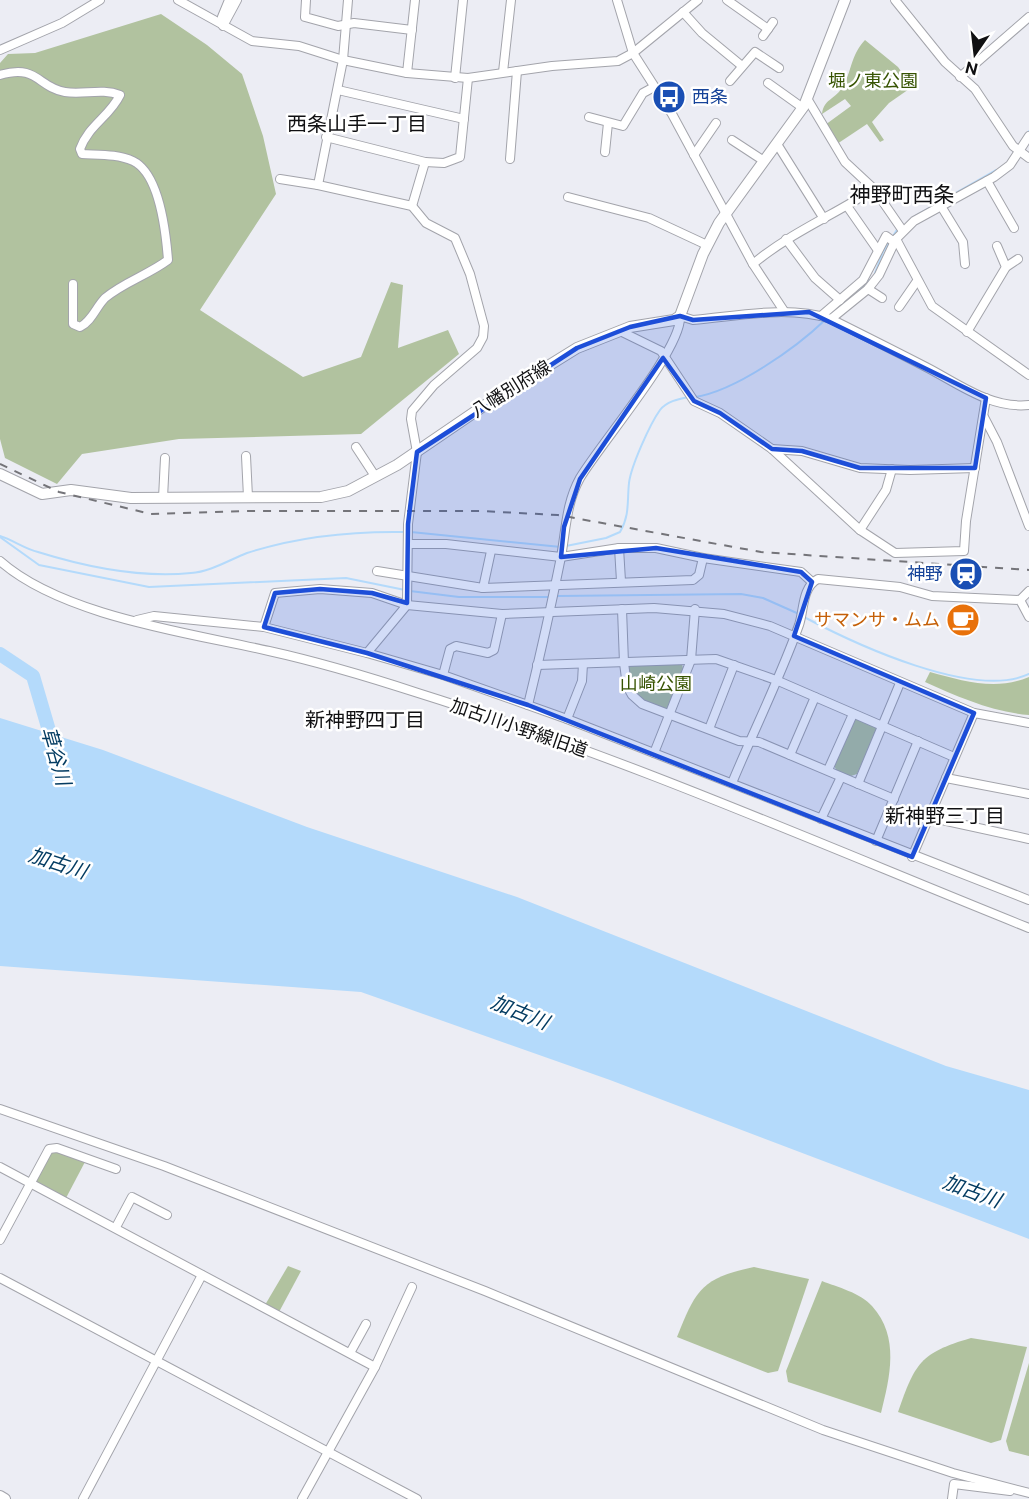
<svg xmlns="http://www.w3.org/2000/svg" width="1029" height="1499" viewBox="0 0 1029 1499" font-family="'Public Sans','Noto Sans JP',sans-serif">
<rect width="100%" height="100%" fill="#ecedf4"/>
<g fill="#b1c29f">
<polygon points="161,14 207,45 242,74 263,136 276,194 200,310 303,377 361,357 391,282 403,285 398,348 448,330 459,354 361,434 179,439 82,454 57,484 5,458 0,439 0,63 8,54 35,53"/>
<path d="M865,40L898,67L912,87L889,103L872,122L884,140L880,142L867,124L837,144L825,125L851,106L845,99L822,114C824,99 834,100 842,88C852,72 850,56 865,40Z"/>
<path d="M682,663L683,669L669,707L663,710C640,701 629,695 627,669L631,665Z"/>
<path d="M930,672C963,681 996,691 1029,677V715C993,712 958,697 925,682Z"/>
<polygon points="853,718 875,724 877,729 857,774 851,776 837,772 833,763"/>
<polygon points="51,1150 86,1160 66,1198 35,1182"/>
<polygon points="288,1266 301,1271 279,1312 265,1305"/>
<path d="M754,1267L809,1279L778,1371L768,1373L677,1337C696,1289 702,1278 754,1267Z"/>
<path d="M822,1281C837,1287 861,1293 872,1306C900,1337 890,1377 881,1413L788,1382L786,1371Z"/>
<path d="M971,1338L1027,1347L1001,1440L991,1443L898,1412C915,1363 920,1353 971,1338Z"/>
<polygon points="1029,1363 1029,1456 1009,1451 1006,1441"/>
</g>
<polygon fill="#b4dafb" points="0,718 103,750 307,827 517,897 946,1066 1029,1090 1029,1239 610,1080 361,992 0,966"/>
<g fill="none" stroke-linecap="round" stroke-linejoin="round">
<g stroke="#b4dafb" stroke-width="2">
<polyline points="1018,146 1029,131"/>
<polyline points="915,216 996,170"/>
<polyline points="875,273 883,252 898,228"/>
<polyline points="857,293 870,280"/>
<polyline points="829,316 852,297"/>
<path d="M695,397C735,391 796,348 825,320"/>
<polyline points="411,532 561,547"/>
<path d="M0,536C13,540 25,549 38,552C86,567 141,578 191,573C210,572 229,560 247,553C296,537 354,531 406,532"/>
<polyline points="0,537 39,565 149,587 346,578 405,590"/>
<path d="M566,546L606,538L620,532C630,515 627,501 629,483C631,466 650,424 660,410C667,401 679,399 689,397"/>
<polyline points="410,591 459,597 551,597"/>
<polyline points="557,596 741,594 763,598 799,614"/>
<path d="M804,617C855,644 974,700 1029,674"/>
</g>
<polyline stroke="#b4dafb" stroke-width="14" points="0,654 33,676 55,751"/>
<defs>
<g id="minor">
<polyline points="178,0 252,41 299,46 343,60 407,73 468,78 552,66 618,61 633,53 698,0"/>
<polyline points="306,0 305,17 338,26 354,23 412,30"/>
<polyline points="348,0 343,60 318,185 412,206 426,223 455,238 470,274 484,326 483,337 477,348 434,385 412,411 411,419 417,452 408,524 407,605 367,653"/>
<polyline points="617,0 633,53 672,114 753,264 784,311"/>
<polyline points="727,0 768,29"/>
<polyline points="895,0 945,62 975,89 1013,146 1029,158"/>
<polyline points="683,12 702,33 742,66"/>
<polyline points="222,17 229,0"/>
<polyline points="223,26 237,0"/>
<polyline points="763,36 773,22"/>
<polyline points="0,50 62,23 100,0"/>
<polyline points="503,72 511,0"/>
<polyline points="407,73 415,0"/>
<path d="M0,75C38,64 37,87 65,92C83,95 102,88 120,95C110,116 88,126 80,149L82,154C99,155 118,154 133,161C160,174 166,234 168,260C148,275 124,282 105,298C96,307 92,321 80,327L73,324V284"/>
<polyline points="960,77 1029,17"/>
<polyline points="455,78 463,0"/>
<polyline points="730,81 755,52 779,68"/>
<polyline points="768,83 803,108"/>
<polyline points="338,90 464,119"/>
<polyline points="808,100 845,162 874,189 903,231"/>
<polyline points="589,117 623,126 643,93 654,87"/>
<polyline points="326,137 425,162 412,206"/>
<polyline points="732,140 764,161"/>
<polyline points="777,144 824,219"/>
<polyline points="605,152 608,123"/>
<polyline points="694,155 716,123"/>
<polyline points="510,159 517,71"/>
<polyline points="425,162 444,163 460,157 468,78"/>
<polyline points="280,179 318,185"/>
<polyline points="987,181 1014,228"/>
<polyline points="568,197 649,218 707,245"/>
<polyline points="847,206 877,249"/>
<polyline points="941,206 963,242 965,264"/>
<polyline points="786,239 815,278 840,300"/>
<polyline points="896,239 932,306 1029,375"/>
<path d="M753,264C790,233 834,215 874,189"/>
<polyline points="1006,267 1018,259"/>
<polyline points="868,289 882,298"/>
<polyline points="899,307 917,281"/>
<polyline points="821,316 863,280 886,236 894,242"/>
<polyline points="831,319 868,289 879,275 896,239 914,221 994,177 1010,165 1029,136"/>
<polyline points="620,331 661,351 694,401 720,413 772,449 860,530 886,490 892,469"/>
<polyline points="967,332 1006,267 997,246"/>
<polyline points="984,417 997,442 1029,526"/>
<polyline points="356,447 375,476"/>
<polyline points="772,449 802,451 860,468 910,470 975,468"/>
<polyline points="246,456 248,497"/>
<polyline points="163,498 165,458"/>
<polyline points="860,530 895,553 964,551 966,521 986,398"/>
<polyline points="409,544 446,544 561,557 619,548 656,548 703,558 801,572 812,582"/>
<polyline points="619,548 621,581"/>
<path d="M0,561C62,616 190,633 269,651C319,662 369,677 418,693C626,758 827,847 1029,928"/>
<polyline points="377,571 483,588 693,580 699,575 703,558"/>
<polyline points="483,588 491,551"/>
<polyline points="1020,600 1029,591"/>
<polyline points="622,609 624,663 627,686 632,695 642,704 739,741 759,742 894,799"/>
<polyline points="137,620 154,616 264,627 367,653 443,675 567,719 1029,900"/>
<polyline points="264,627 275,593 320,589 372,593 407,605 502,614 654,608 724,614 770,626 974,713 1029,723"/>
<polyline points="537,665 716,659 776,680 954,757"/>
<polyline points="443,675 450,649 456,646 488,653 494,650 502,614"/>
<path d="M528,705C540,656 551,607 561,557C566,530 566,503 580,478C600,444 683,348 680,316L693,320C739,316 787,305 831,319C863,335 895,351 926,367C959,384 991,409 1029,405"/>
<polyline points="567,719 582,681 583,664"/>
<polyline points="709,729 734,665"/>
<polyline points="654,753 691,660 695,609"/>
<polyline points="790,755 815,697"/>
<polyline points="828,770 853,714"/>
<polyline points="946,778 1029,794"/>
<path d="M732,783C754,730 780,678 799,625C804,610 802,587 818,579L900,587L932,596L1020,600L1029,617"/>
<polyline points="858,784 900,683"/>
<polyline points="928,817 1029,839"/>
<polyline points="821,819 841,777"/>
<polyline points="876,841 918,741"/>
<polyline points="912,857 974,713"/>
<polyline points="0,1109 164,1166 485,1291 823,1430 953,1473 1029,1493"/>
<polyline points="0,1167 375,1367"/>
<polyline points="116,1227 132,1197 167,1215"/>
<polyline points="0,1240 49,1149 57,1148 116,1169"/>
<polyline points="0,1278 417,1499"/>
<polyline points="350,1353 366,1324"/>
<polyline points="83,1499 202,1275"/>
<polyline points="302,1499 375,1367 412,1287"/>
<polyline points="952,1499 954,1484 1010,1491"/>
</g>
<g id="major">
<polyline points="0,474 42,494 71,490 131,498 321,497 348,491 397,465 482,407 577,348 630,327 674,320 680,316 703,254 719,223 804,106 845,0"/>
<polyline points="0,1496 5,1499"/>
</g>
</defs>
<use href="#minor" stroke="#a3a4ab" stroke-width="10"/>
<use href="#major" stroke="#a3a4ab" stroke-width="12"/>
<use href="#minor" stroke="#fff" stroke-width="8"/>
<use href="#major" stroke="#fff" stroke-width="10"/>
<polyline stroke="#747479" stroke-width="2" stroke-dasharray="8 8" stroke-linecap="butt" points="0,464 59,492 151,514 244,511 481,511 558,515 761,552 1029,570"/>
</g>
<path fill="#1d4ed8" fill-opacity="0.2" stroke="#1d4ed8" stroke-width="4.5" stroke-linejoin="round" d="M809,312L986,398L975,468H860L802,451L772,449L720,413L694,401L663,358L580,479L564,527L561,557L656,548L801,572L812,582L794,636L974,713L912,857L528,705L367,653L264,627L275,593L320,589L372,593L407,603L408,524L417,452L577,348L630,327L680,316L693,320Z"/>
<defs>
<symbol id="bus-disc" viewBox="-11 -11 22 22"><circle r="9.5" fill="#1a4fb4" stroke="#fff"/><path d="M-5-6H5V4H4V6H2V4H-2V6H-4V4H-5ZM-3.5-4V0h7V-4ZM-3.5 1.2v1.5H-2V1.2ZM2 1.2v1.5H3.5V1.2Z" fill="#fff"/></symbol>
<symbol id="station-disc" viewBox="-11 -11 22 22"><circle r="9.5" fill="#1a4fb4" stroke="#fff"/><path d="M-3-6H3Q5-6 5-4V2Q5 4 3 4L4.5 6H3L1.5 4h-3L-3 6H-4.5L-3 4Q-5 4-5 2V-4Q-5-6-3-6ZM-3.5-4v3h7v-3ZM-3.5 1v1.5H-2V1ZM2 1v1.5H3.5V1Z" fill="#fff"/></symbol>
<symbol id="cafe-disc" viewBox="-11 -11 22 22"><circle r="9.5" fill="#e8710a" stroke="#fff"/><path d="M-5.5-4.5H6V0H3Q3 3.5 0 3.5H-2.5Q-5.5 3.5-5.5 0ZM3-3.2v2h1.7v-2ZM-6 4.5H4V6H-6Z" fill="#fff"/></symbol>
</defs>
<g fill-rule="evenodd">
<use href="#bus-disc" x="650" y="78" width="38" height="38"/>
<use href="#station-disc" x="947" y="555" width="38" height="38"/>
<use href="#cafe-disc" x="944" y="601" width="38" height="38"/>
</g>
<g text-anchor="middle" stroke-width="5" stroke-linejoin="round" paint-order="stroke">
<g font-size="18" fill="#375402" stroke="#fff">
<text x="873" y="87">堀ノ東公園</text>
<text x="656" y="690">山崎公園</text>
</g>
<g font-size="18" fill="#164399" stroke="#fff" text-anchor="start">
<text x="692" y="103">西条</text>
<text x="943" y="580" text-anchor="end">神野</text>
</g>
<g font-size="18" fill="#101012" stroke="#fff">
<text transform="translate(511 389) rotate(-32)" y="6">八幡別府線</text>
<text transform="translate(519 728) rotate(19)" y="6">加古川小野線旧道</text>
</g>
<g font-size="18" fill="#c56008" stroke="#fff" text-anchor="end">
<text x="940" y="626">サマンサ・ムム</text>
</g>
<g font-size="20" fill="#101012" stroke="#fff">
<text x="357" y="131">西条山手一丁目</text>
<text x="365" y="727">新神野四丁目</text>
<text x="945" y="823">新神野三丁目</text>
</g>
<g font-size="20" font-style="italic" fill="#043c62" stroke="#fff">
<text transform="translate(56 756) rotate(74)" y="7">草谷川</text>
<text transform="translate(58 863) rotate(18)" y="7">加古川</text>
<text transform="translate(520 1012) rotate(22)" y="7">加古川</text>
<text transform="translate(972 1191) rotate(20)" y="7">加古川</text>
</g>
<g font-size="21" fill="#101012" stroke="#fff">
<text x="902" y="202">神野町西条</text>
</g>
</g>
<g transform="translate(975 54) rotate(194)" stroke="#ffffff" stroke-width="4.5" paint-order="stroke">
<path d="M0-4.5L10 22L0 15L-10 22Z" fill="#101012"/>
<text y="-9" font-size="16" font-weight="bold" text-anchor="middle" fill="#101012">N</text>
</g>
</svg>
